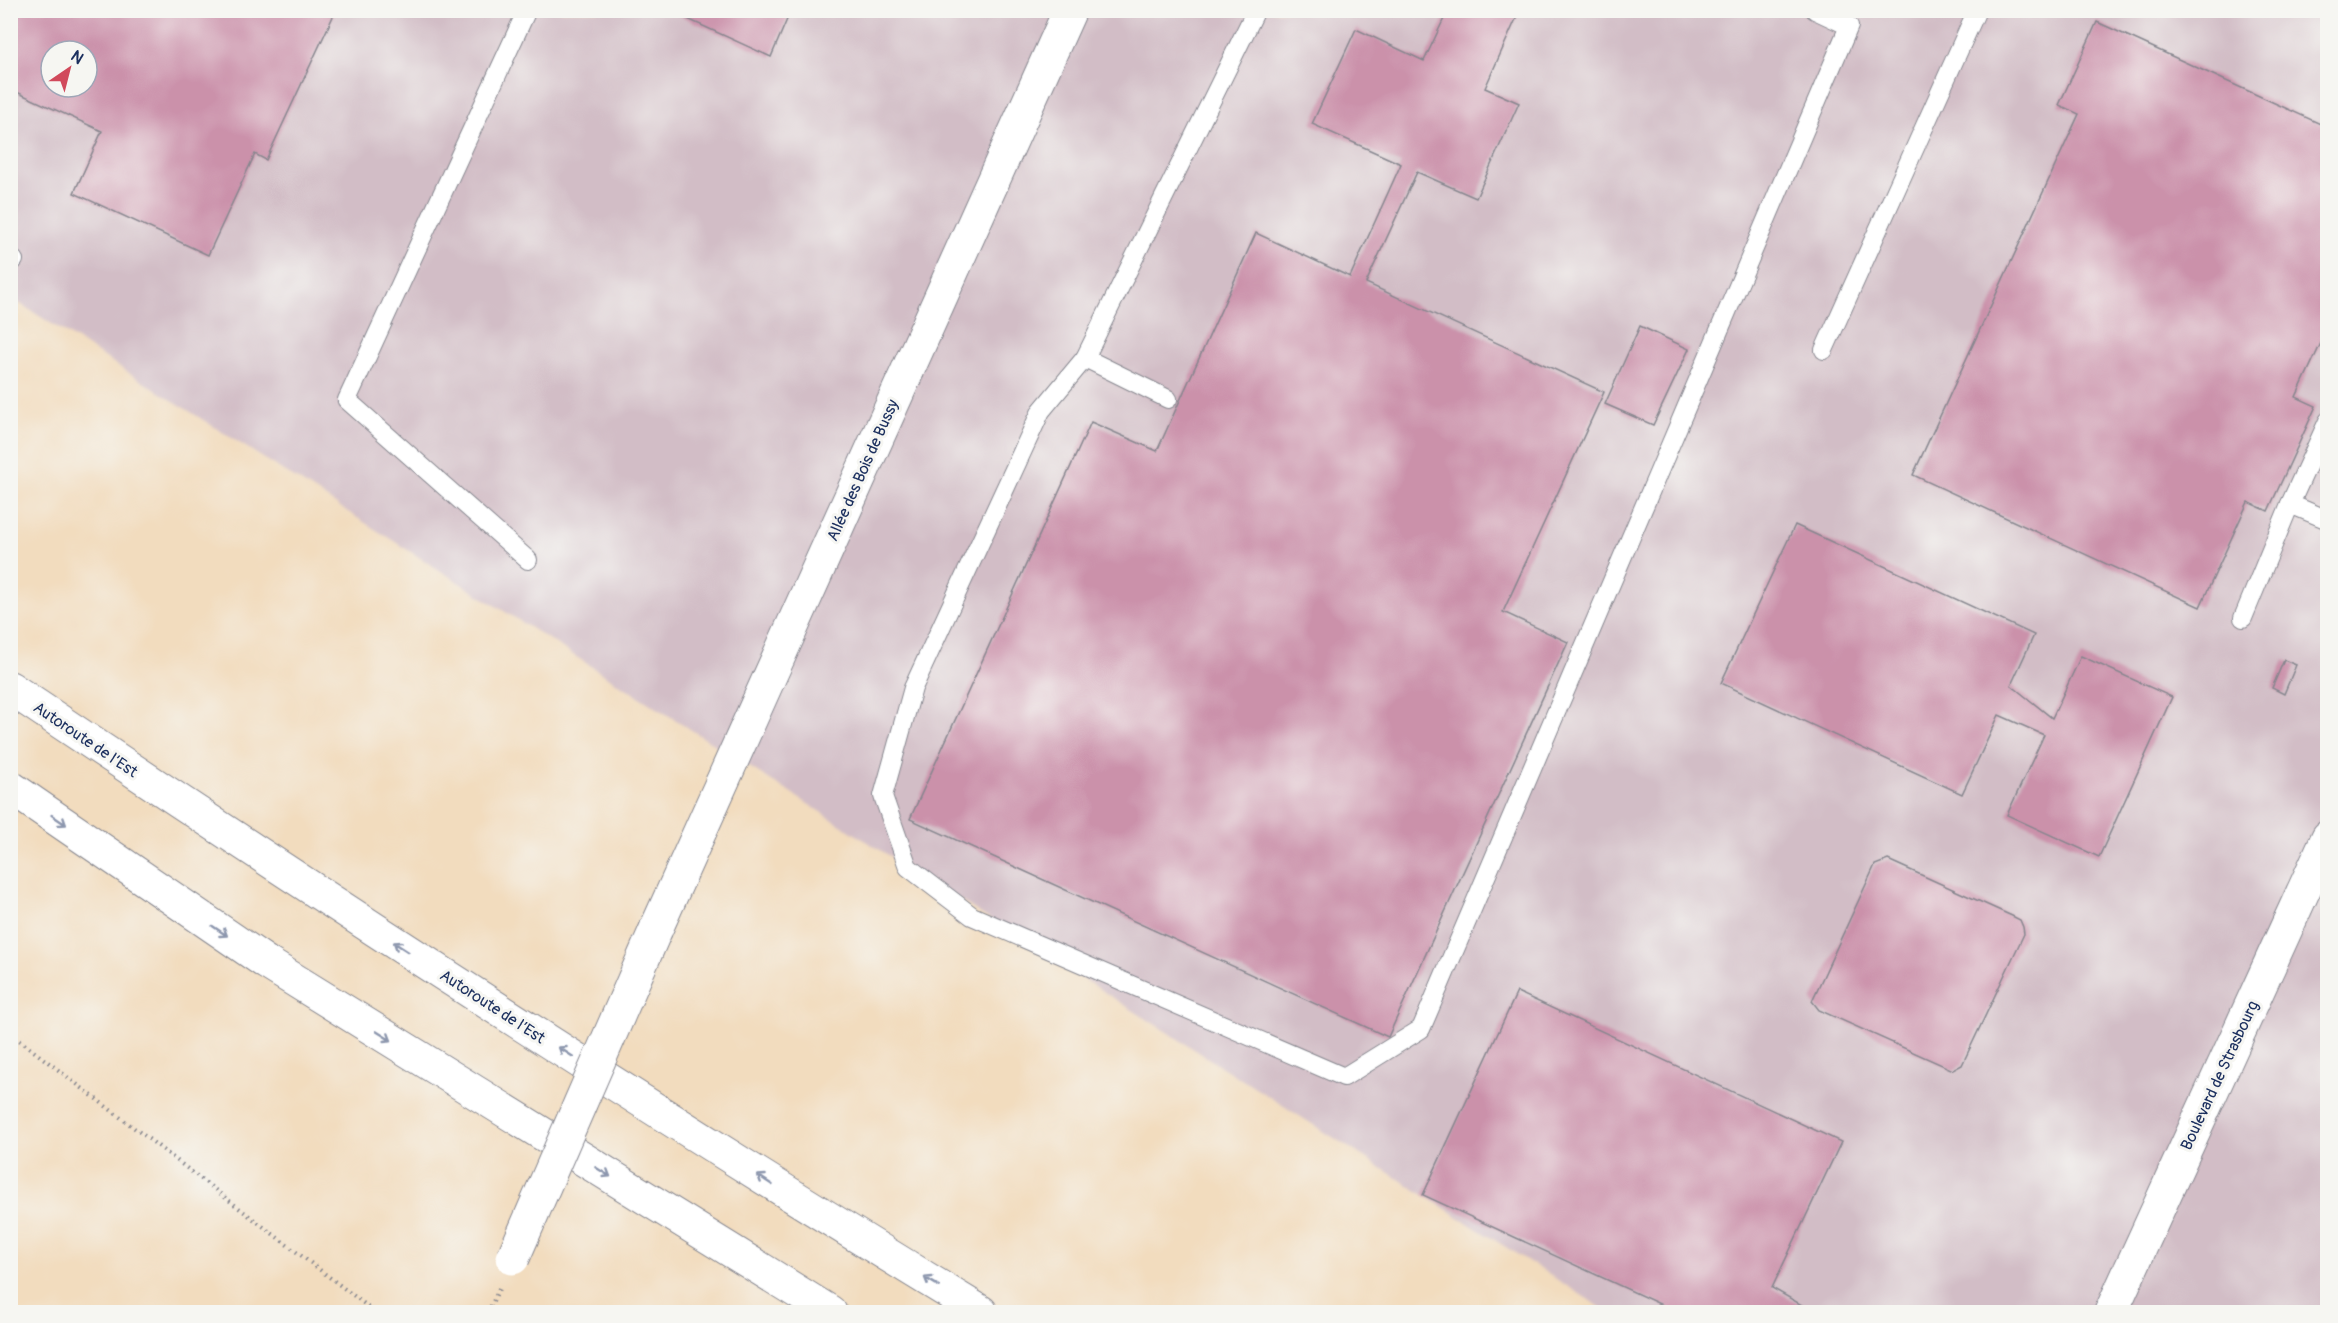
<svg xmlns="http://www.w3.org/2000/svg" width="2338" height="1323" viewBox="0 0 2338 1323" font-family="Pangolin,sans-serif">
<rect width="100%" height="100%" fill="#f6f6f2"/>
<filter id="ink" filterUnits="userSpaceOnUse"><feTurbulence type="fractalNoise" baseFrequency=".0167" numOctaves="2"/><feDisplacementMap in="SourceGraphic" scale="12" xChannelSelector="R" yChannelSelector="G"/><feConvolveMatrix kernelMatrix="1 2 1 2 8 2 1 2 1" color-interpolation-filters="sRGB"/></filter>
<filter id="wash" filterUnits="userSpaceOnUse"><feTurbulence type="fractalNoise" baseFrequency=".008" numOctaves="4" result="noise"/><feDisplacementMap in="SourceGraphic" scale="24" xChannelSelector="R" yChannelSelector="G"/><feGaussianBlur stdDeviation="1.35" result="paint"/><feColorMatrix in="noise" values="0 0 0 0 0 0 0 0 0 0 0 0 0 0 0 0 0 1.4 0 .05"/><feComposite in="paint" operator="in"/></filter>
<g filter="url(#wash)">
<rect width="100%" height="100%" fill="#f2dcbe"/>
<path fill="#d2bdc6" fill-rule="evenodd" d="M10,11H2327V1312H1608L11,298ZM51,51H87V87H51Z"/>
<g id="blocks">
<g fill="#cb91aa" fill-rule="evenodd">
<path d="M10,10H336L266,160L255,154L208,255L74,193L102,131L10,89ZM51,51H87V87H51Z"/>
<polygon points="668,10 791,10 771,57"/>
<polygon points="1448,10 1520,10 1485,88 1519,103 1476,198 1417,172 1366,283 1604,392 1503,612 1568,642 1388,1037 910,819 1091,422 1157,451 1256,233 1350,277 1401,164 1312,124 1356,29 1424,61"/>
<polygon points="2097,22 2325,126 2328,134 2328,328 2296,397 2316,406 2268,511 2248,502 2200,607 1913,475 2079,114 2059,105"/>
<polygon points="1640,326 1689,349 1653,425 1605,404"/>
<polygon points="1795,525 2034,635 2011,685 2052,718 2081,656 2172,697 2099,857 2007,815 2044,735 1999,715 1962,794 1721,683"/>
<polygon points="2284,660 2296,665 2284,694 2272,688"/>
<polygon points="1888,860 2012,916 2020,920 2023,927 2024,934 1962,1065 1953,1070 1819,1010 1812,1001 1875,865"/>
<polygon points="1517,992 1841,1142 1772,1288 1814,1312 1677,1312 1423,1195"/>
</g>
</g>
</g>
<g filter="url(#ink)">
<use href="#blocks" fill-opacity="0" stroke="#86868e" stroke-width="1.5"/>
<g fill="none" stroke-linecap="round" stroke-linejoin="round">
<defs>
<g id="service">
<polyline points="527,10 347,400 528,560"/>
<polyline points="10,258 14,260"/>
<polyline points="1824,350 1977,10"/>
<polyline points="1085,358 1041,411 913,688 883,796 908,867 972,916 1344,1077 1421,1029 1849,26 1815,10"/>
<polyline points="1168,399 1085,358 1256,10"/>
<polyline points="2290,504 2328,421"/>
<polyline points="2243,618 2290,504 2328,520"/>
</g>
<g id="minor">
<polyline points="656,929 1070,10"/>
<polyline points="2111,1312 2328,837"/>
</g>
<g id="motorway">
<path d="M10,688C330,903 653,1112 981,1312"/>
<polyline points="10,787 267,963 830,1312"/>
</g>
</defs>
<use href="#service" stroke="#86868e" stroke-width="20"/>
<use href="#minor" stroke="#86868e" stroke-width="35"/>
<use href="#motorway" stroke="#86868e" stroke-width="35"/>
<g stroke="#86868e" stroke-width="4" stroke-dasharray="1.5 4.5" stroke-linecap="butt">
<polyline points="2311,10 2328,18"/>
<polyline points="10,1033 375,1312"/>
<polyline points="488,1312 499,1289"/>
</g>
<use href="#service" stroke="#fff" stroke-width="18"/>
<use href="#minor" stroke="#fff" stroke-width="33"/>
<use href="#motorway" stroke="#fff" stroke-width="33"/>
<defs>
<polyline id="minor-bridge" points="513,1258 656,929"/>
</defs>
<use href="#minor-bridge" stroke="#86868e" stroke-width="35" stroke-linecap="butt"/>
<use href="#minor-bridge" stroke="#fff" stroke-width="33"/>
</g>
<defs><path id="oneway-shaft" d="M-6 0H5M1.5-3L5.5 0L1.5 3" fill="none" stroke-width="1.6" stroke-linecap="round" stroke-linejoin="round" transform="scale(1.5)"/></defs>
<g stroke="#8d97ae">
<use href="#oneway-shaft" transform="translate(59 820) rotate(34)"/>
<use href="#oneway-shaft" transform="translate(220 931) rotate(34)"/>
<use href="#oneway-shaft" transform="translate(401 947) rotate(-147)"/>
<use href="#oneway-shaft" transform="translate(384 1036) rotate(32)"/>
<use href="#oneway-shaft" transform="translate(566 1052) rotate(-147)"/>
<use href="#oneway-shaft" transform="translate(603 1172) rotate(32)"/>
<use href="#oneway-shaft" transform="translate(765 1180) rotate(-147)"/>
<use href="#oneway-shaft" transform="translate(932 1282) rotate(-149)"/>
</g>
</g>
<g text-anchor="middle" stroke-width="6" stroke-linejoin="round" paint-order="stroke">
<g font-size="16" fill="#1b2f5e" stroke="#f6f6f2">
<text transform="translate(862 470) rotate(-66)" y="6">Allée des Bois de Bussy</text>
<text transform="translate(86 739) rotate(34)" y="6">Autoroute de l’Est</text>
<text transform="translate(493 1006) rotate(33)" y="6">Autoroute de l’Est</text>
<text transform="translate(2219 1075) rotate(-65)" y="6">Boulevard de Strasbourg</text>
</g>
</g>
<rect width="2338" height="1323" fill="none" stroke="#f6f6f2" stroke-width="36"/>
<g transform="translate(69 69) rotate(35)"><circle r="28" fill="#f6f6f2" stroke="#9ea6b7" stroke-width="1.5"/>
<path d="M0-4.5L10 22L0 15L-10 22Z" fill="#d1495b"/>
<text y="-9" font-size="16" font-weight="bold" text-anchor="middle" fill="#1b2f5e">N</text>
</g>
</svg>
